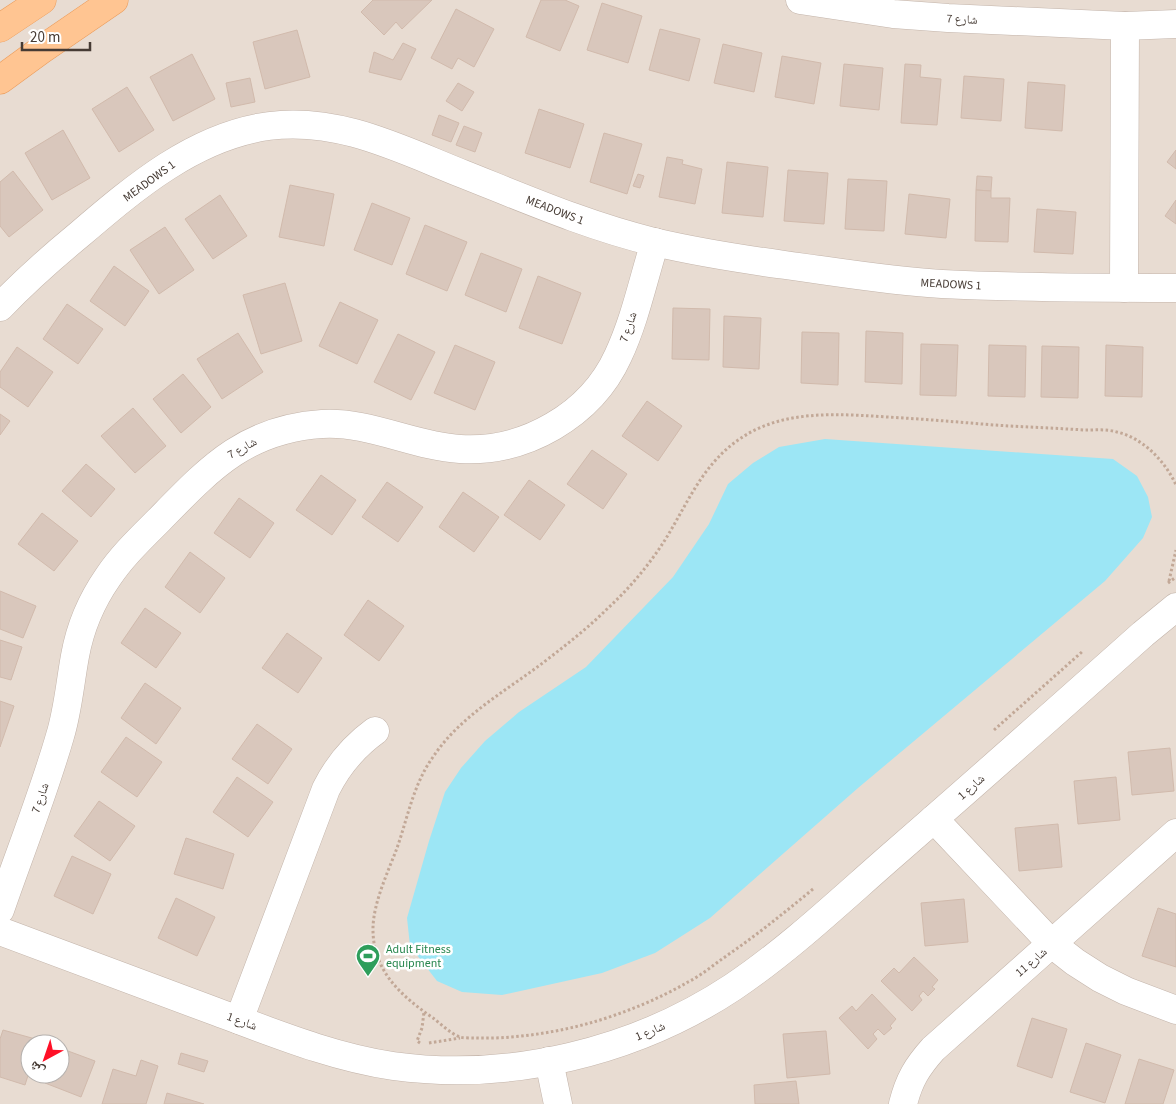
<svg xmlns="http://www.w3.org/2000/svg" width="1176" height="1104" viewBox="0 0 1176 1104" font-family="'Source Sans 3','Noto Naskh Arabic',sans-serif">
<rect width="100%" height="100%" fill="#f4ebe5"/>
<path fill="#e8dcd2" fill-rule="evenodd" d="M0,0H1176V1104H0ZM30,1044H60V1074H30Z"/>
<polygon fill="#9ce6f5" points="825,439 1113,459 1137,476 1148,497 1152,517 1143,538 1105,581 858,788 710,918 655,953 602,973 502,995 462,992 437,981 410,946 407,918 429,841 445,792 461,768 485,741 519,712 586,667 673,577 709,524 728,484 753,463 779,447"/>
<g fill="#d9c7bc" stroke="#d1baac">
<polygon points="373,0 432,0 402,29 396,22 384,35 361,12"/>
<polygon points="541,0 565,0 579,6 560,51 526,37"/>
<polygon points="602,3 642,16 628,63 587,50"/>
<polygon points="456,9 494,29 474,67 458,58 452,69 431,58"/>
<polygon points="660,29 700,39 689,81 649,70"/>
<polygon points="297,30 310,77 265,89 253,42"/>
<polygon points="403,43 416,49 401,80 369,72 374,52 393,60"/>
<polygon points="723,44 762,53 754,92 714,83"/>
<polygon points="192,54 215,99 173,121 150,77"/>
<polygon points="782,56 821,63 814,104 775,97"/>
<polygon points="844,64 883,68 879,110 840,106"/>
<polygon points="905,64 921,65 920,77 941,79 937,125 901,123"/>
<polygon points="964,76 1004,79 1001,121 961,118"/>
<polygon points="250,78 255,102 231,107 226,83"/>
<polygon points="1028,82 1065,85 1062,131 1025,128"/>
<polygon points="458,83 474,92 462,111 446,101"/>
<polygon points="127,87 154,130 119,152 92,109"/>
<polygon points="539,109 584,124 570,168 525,153"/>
<polygon points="439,115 459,123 451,142 432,135"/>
<polygon points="464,126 482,133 475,152 456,145"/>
<polygon points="63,130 90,178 52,200 25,153"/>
<polygon points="604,133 642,144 627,194 590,182"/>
<polygon points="1176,150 1176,169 1167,162"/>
<polygon points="667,157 683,160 682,164 702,169 695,204 659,197"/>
<polygon points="727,162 768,167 763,217 722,213"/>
<polygon points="788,170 828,173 824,224 784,221"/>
<polygon points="13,171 43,210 9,237 0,226 0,182"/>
<polygon points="638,174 644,176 640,188 633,186"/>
<polygon points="977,176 992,177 991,191 976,190"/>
<polygon points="848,179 887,181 884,231 845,229"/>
<polygon points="290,185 334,194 324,246 279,237"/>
<polygon points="976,190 991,191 991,198 1010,198 1008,242 975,241"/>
<polygon points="909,194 950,199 946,238 905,234"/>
<polygon points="220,195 247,236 213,259 185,219"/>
<polygon points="1176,200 1176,224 1165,216"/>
<polygon points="372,203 410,218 392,265 354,250"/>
<polygon points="1037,209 1076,212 1073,254 1034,252"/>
<polygon points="425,225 467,242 447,291 406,274"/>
<polygon points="165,227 194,270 159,294 130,250"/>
<polygon points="481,253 522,269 506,312 465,295"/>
<polygon points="114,266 149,291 125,326 90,301"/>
<polygon points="538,276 581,293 562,344 519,328"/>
<polygon points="285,283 302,341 261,354 243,295"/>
<polygon points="340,302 378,320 357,364 319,346"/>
<polygon points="67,304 103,329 78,364 43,339"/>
<polygon points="673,308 710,309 709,360 672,359"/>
<polygon points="724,316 761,318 759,369 723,367"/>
<polygon points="866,331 903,333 902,384 865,382"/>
<polygon points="802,332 839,333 838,385 801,383"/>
<polygon points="238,333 263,372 222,399 197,359"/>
<polygon points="398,334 435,352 411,400 374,382"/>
<polygon points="921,344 958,345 956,396 920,395"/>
<polygon points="455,345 495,362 475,410 434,393"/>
<polygon points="989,345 1026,346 1025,397 988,396"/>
<polygon points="1106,345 1143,347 1142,397 1105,396"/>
<polygon points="1042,346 1079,347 1078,398 1041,397"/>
<polygon points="17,347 53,372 28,407 0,387 0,372"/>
<polygon points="183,374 211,407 181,433 153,399"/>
<polygon points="647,401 682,426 658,461 622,436"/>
<polygon points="133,408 166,446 135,473 101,436"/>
<polygon points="0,414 10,421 0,435"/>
<polygon points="592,450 627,474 603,509 567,484"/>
<polygon points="86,464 115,489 91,517 62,491"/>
<polygon points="321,475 356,500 332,535 296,510"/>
<polygon points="529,480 565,505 540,540 504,515"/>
<polygon points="387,482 423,507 398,542 362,517"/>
<polygon points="463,492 499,517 474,552 439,527"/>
<polygon points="239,498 274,523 250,558 214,533"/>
<polygon points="42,513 78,541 54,571 18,544"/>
<polygon points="190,552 225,578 200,613 165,587"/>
<polygon points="0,591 36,606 23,638 0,629"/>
<polygon points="368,600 404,626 379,661 344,635"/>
<polygon points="145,608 181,633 156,668 121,643"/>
<polygon points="287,633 322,658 298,693 262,668"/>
<polygon points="0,640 22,647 11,680 0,677"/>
<polygon points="145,683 181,708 156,744 121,718"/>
<polygon points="0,701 14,706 0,747"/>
<polygon points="257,724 292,749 268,784 232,759"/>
<polygon points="126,737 162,762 137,797 101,772"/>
<polygon points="1170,748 1174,791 1132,795 1128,752"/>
<polygon points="237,777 273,802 248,837 213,812"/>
<polygon points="1116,777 1120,820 1078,824 1074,781"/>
<polygon points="99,801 135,826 110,861 74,836"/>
<polygon points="1058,824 1062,867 1019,871 1015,828"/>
<polygon points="186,838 234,854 223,889 174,874"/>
<polygon points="72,856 111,874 93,914 54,896"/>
<polygon points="176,898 215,917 197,956 158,938"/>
<polygon points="964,899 968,942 925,946 921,903"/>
<polygon points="1158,908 1176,914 1176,967 1142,956"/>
<polygon points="914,957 938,980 932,987 935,989 928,996 923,991 919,996 922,1000 912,1011 881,981 894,968 899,973"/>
<polygon points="872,994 896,1019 890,1026 892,1028 884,1035 878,1029 873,1034 877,1039 868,1049 839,1018 852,1006 856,1011"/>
<polygon points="1032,1018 1067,1029 1052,1078 1017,1066"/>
<polygon points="3,1030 39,1040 38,1044 30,1044 30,1069 25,1085 0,1077 0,1039"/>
<polygon points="826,1031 830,1074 787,1078 783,1034"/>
<polygon points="1086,1043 1121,1055 1105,1103 1070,1092"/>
<polygon points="60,1048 95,1061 81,1097 45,1083 49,1074 60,1074"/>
<polygon points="181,1053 208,1061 204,1072 178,1064"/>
<polygon points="1139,1059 1174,1070 1163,1104 1125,1104"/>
<polygon points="141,1060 158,1066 146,1104 102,1104 113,1069 136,1076"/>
<polygon points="796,1081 799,1104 755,1104 754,1085"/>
<polygon points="167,1093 204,1104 164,1104"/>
</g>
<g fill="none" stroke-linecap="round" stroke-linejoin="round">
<defs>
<g id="minor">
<polyline points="800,0 893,14 948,18 1125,26 1176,24"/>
<polyline points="1124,288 1125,26"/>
<path d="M0,307C25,281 52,257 80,234C135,187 195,136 269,126C339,117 400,149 463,174C526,199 588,226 654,242C697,252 741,259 785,265C837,272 889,281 942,284C1020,288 1098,288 1176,288"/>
<polyline points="934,819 1052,944 1075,962 1100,978 1126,991 1176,1010"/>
<path d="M0,910C20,852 43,795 60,736C68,710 70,683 75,656C80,628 92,600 108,577C122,556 141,538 159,520C209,469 245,429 322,424C369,421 413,446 460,449C525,453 591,415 618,356C635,320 643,280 655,242"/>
<path d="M0,931C72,958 144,985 217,1012C274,1033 332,1057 393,1066C510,1082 635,1052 733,987C791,948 843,898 896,852C979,780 1061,707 1143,634L1176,607"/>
<path d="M239,1020L326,789C338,765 353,747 375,731"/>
<polyline points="549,1061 558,1104"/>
<path d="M903,1104C909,1080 917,1067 933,1049L1176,833"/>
</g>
<g id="major">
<polyline points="0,28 42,0"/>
<polyline points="0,80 41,50 114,0"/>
</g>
</defs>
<use href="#minor" stroke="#c3b4aa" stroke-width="29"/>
<use href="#major" stroke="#eb9c5b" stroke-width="29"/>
<g stroke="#c2a897" stroke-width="3" stroke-dasharray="2.5 2.5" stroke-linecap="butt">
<polyline points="1169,581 1176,550"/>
<polyline points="1168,583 1176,577"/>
<polyline points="994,730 1083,651"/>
<path d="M813,889C783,914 754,937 722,959C711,967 700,976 688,982C659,999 622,1014 590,1023C553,1033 514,1039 476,1038C474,1038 461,1038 460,1037C451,1034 441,1024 433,1018C400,995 372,970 373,927C374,901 388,872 397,848C408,817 413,785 433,757C460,716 506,691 544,662C566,645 588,628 607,609C629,589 649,565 665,540C678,519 689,496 703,476C750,409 814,412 887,417C923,419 958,422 994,425C1024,427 1054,428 1084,430C1095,430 1107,429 1117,432C1143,438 1165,461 1176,485"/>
<polyline points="420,1043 417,1041 422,1028 424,1012"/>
<polyline points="429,1043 460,1038"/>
</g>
<use href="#minor" stroke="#fff" stroke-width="28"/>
<use href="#major" stroke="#ffc592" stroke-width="28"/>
</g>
<defs>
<symbol id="stadium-pin" viewBox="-11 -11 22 30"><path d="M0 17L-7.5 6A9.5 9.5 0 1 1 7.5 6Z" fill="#2e9e5b" stroke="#fff"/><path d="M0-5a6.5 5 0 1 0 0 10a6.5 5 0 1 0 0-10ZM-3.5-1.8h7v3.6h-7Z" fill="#fff"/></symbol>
</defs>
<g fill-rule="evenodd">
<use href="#stadium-pin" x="354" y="942" width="28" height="38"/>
</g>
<g text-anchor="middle" stroke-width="5" stroke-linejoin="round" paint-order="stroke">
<g font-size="12" fill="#463b34" stroke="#fff">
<text transform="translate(962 19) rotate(3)" y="4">شارع 7</text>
<text transform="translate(149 181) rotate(-36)" y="4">MEADOWS 1</text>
<text transform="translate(555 210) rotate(21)" y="4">MEADOWS 1</text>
<text transform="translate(951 284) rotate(3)" y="4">MEADOWS 1</text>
<text transform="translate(628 327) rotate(-71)" y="4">شارع 7</text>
<text transform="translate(242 448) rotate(-29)" y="4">شارع 7</text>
<text transform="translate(971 787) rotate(-42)" y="4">شارع 1</text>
<text transform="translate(40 798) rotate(-71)" y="4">شارع 7</text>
<text transform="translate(1031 962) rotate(-41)" y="4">شارع 11</text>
<text transform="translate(242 1021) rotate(20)" y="4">شارع 1</text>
<text transform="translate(650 1031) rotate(-23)" y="4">شارع 1</text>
</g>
<g font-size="12" fill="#27864d" stroke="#fff" text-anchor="start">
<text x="386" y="953">Adult Fitness<tspan x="386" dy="14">equipment</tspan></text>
</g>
</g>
<g transform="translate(45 1059) rotate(220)"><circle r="24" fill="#ffffff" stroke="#b5b1ae"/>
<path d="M0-4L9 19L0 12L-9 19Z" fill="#ff1027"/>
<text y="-8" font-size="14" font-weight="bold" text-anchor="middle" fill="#463b34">ش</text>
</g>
<path d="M22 42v8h68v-8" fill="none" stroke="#463b34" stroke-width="2.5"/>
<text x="30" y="42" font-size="15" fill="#463b34" stroke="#ffffff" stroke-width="4" paint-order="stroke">20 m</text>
</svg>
